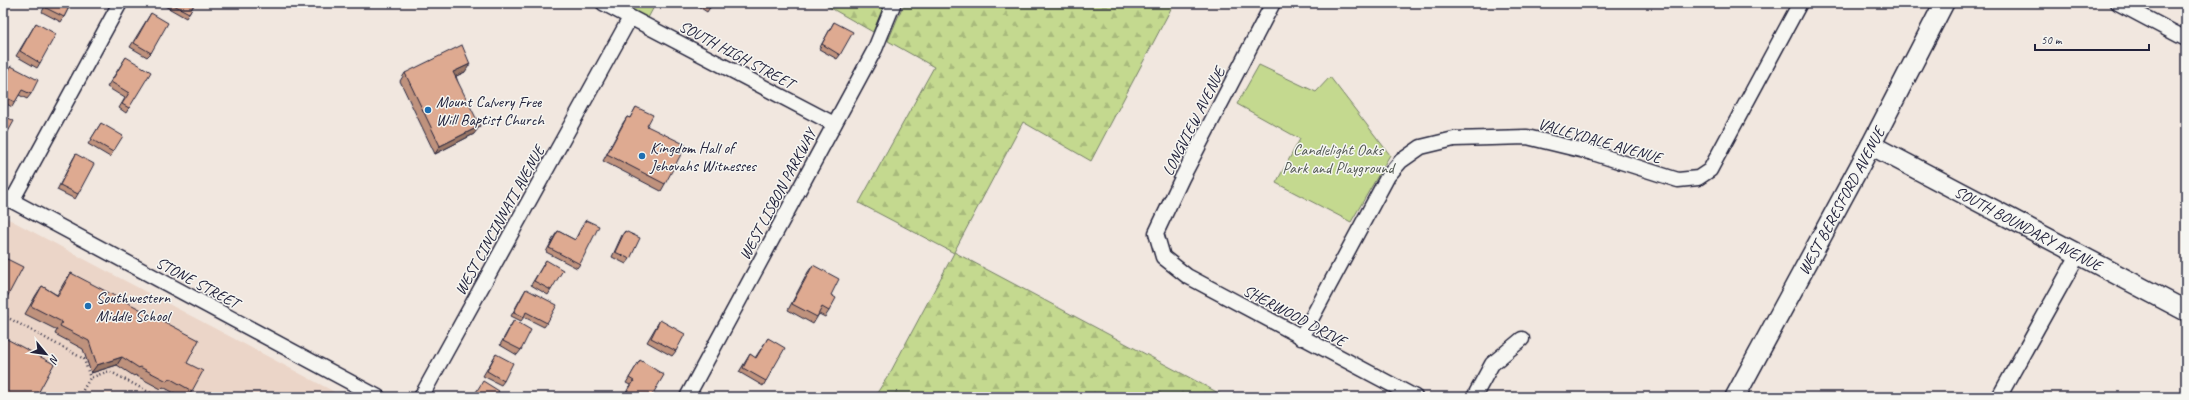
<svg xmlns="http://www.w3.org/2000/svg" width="2189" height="400" viewBox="0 0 2189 400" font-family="Caveat,sans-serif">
<defs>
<pattern id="forest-firs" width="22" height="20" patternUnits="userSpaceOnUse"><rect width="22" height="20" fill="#c4d98f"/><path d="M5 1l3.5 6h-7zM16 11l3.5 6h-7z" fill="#a8ba7c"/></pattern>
</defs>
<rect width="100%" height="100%" fill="#f1e7df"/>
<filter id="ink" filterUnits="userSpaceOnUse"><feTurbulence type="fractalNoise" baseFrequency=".025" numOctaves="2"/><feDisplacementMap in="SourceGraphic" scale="8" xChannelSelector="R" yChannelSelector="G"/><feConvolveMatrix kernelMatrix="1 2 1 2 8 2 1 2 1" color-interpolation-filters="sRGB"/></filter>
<g filter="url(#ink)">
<polygon fill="#ebd5c8" points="3,216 344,397 3,397"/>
<polygon fill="#c4d98f" stroke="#737e65" points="1259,65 1316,92 1330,77 1390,155 1351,222 1276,183 1300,139 1237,104"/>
<g fill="url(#forest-firs)" stroke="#737e65">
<polygon points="620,3 656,3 648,18"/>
<polygon points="822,3 885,3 873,32"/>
<polygon points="904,3 1174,3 1091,161 1023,122 954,252 1226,397 884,397 877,393 890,373 954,253 859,203 934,67 888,41"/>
</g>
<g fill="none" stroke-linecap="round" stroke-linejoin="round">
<defs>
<g id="street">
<polyline points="603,3 834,124"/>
<polyline points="1273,3 1182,178 1156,233 1163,257 1187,276 1415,397"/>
<polyline points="2118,3 2186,39"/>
<polyline points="3,196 378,397"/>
<polyline points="12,201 120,3"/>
<polyline points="1301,338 1388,176 1401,161 1421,147 1454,139 1527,137 1593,153 1678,180 1698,178 1710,170 1800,3"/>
<polyline points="421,397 630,18"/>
<polyline points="687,397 875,49 893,5"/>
<polyline points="1474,397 1492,364 1522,339"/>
<polyline points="1999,397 2078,255"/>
</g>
<g id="secondary">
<path id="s1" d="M1871,145L2186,311"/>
<path id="s2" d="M1735,397L1871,145L1944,3"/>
</g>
</defs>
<use href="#street" stroke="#22223b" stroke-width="17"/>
<use href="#secondary" stroke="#22223b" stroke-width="22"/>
<g stroke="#22223b" stroke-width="2.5" stroke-dasharray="1 3" stroke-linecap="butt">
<polyline points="3,315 84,359 90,378"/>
<polyline points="79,397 90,378 109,371 158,397"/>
<polyline points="163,397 167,390"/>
</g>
<use href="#street" stroke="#f6f6f2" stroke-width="14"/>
<use href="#secondary" stroke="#f6f6f2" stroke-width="19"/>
</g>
<g fill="#bf927d" stroke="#22223b">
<polygon points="39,3 71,3 64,17 61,22 42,12 45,6"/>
<polygon points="164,3 195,3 186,18 163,5"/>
<polygon points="693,3 713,3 707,12"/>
<polygon points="151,13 151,53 147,57 130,47"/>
<polygon points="834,22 840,55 837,59 819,49"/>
<polygon points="36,23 40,63 37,68 16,56"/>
<polygon points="126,57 129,108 126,113 119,108 125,98 107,87"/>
<polygon points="11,66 31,94 27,99 19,95 12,107 3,102 3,79"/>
<polygon points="465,72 456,76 474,134 435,154 400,81 405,73"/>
<polygon points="636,107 647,126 665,184 661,191 603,161 623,123 627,117 630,118"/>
<polygon points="101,123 113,152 110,157 88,144"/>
<polygon points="76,154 78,194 75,199 57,190 73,159"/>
<polygon points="586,220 580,264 577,268 546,252 555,235 558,231 575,240 583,224"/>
<polygon points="625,231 630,259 626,264 612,257 622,235"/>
<polygon points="546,260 551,290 548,295 531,285"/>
<polygon points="813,265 831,295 829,311 825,317 819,314 813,324 788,310 808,272"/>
<polygon points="71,273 187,363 192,391 188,397 182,397 163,387 161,389 135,375 134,376 117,365 91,373 83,349 55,334 57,330 25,314 36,295 42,286 57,295 65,281"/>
<polygon points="526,289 547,323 544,327 524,317 521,321 511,316 523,294"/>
<polygon points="514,320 521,350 517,355 500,345 511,325"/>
<polygon points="660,320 676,351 672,356 647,342 657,325"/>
<polygon points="768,338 766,381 763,386 739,372 750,354 755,358"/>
<polygon points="496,354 504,381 501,385 483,376"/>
<polygon points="640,360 651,397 624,397 630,385 626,383"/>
</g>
<g fill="#9b7766" stroke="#22223b">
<polygon points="470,64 465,72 448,80 453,72"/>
<polygon points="480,126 474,134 435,154 440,146"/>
<polygon points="122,357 117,365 91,373 97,365"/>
</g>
<g fill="#deaa91" stroke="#22223b">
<polygon points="48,3 71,3 64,17 46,8"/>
<polygon points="170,3 195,3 189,13"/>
<polygon points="703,3 713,3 710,8"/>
<polygon points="151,13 168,23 151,53 134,43"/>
<polygon points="834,22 853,32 840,55 822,44"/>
<polygon points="36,23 56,34 40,63 20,51"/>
<polygon points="462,45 470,64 453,72 480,126 440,146 405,73"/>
<polygon points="126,57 151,72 129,108 122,104 129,93 111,82"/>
<polygon points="11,66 38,80 31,94 22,90 15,102 3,96 3,81"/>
<polygon points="636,107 653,115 647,126 686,145 665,184 607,154 627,117 630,118"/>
<polygon points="3,115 14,121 3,141"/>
<polygon points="101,123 123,136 113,152 91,139"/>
<polygon points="76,154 94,164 78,194 60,185"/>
<polygon points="586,220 599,226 580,264 549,248 558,231 575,240"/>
<polygon points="625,231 640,238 630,259 615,252"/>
<polygon points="3,257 23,267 4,303 3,303"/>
<polygon points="546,260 563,270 551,290 534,281"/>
<polygon points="813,265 839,279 831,295 836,298 829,311 822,307 817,317 792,304"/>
<polygon points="71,273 199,340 187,363 203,371 192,391 169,378 167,381 140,367 139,368 122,357 97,365 89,341 60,326 62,322 31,306 42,286 58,296"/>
<polygon points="526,289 557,305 547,323 526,312 524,317 514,312"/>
<polygon points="514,320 531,330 521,350 503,341"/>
<polygon points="660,320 685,334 676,351 651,338"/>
<polygon points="3,337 54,364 36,397 3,397"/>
<polygon points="768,338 785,348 766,381 743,368 750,354 756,358"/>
<polygon points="496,354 513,363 504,381 487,371"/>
<polygon points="640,360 664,375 651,397 628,397 625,395 634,381 629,378"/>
<polygon points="483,381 499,391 495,397 473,397"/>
</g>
</g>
<g fill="#1f6fb2" stroke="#f6f6f2" stroke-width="1.5">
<circle cx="428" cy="110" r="4"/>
<circle cx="642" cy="156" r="4"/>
<circle cx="88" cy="306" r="4"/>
</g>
<g text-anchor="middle" stroke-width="3" stroke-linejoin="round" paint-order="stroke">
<g font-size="16" fill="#22223b" stroke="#f6f6f2">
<text transform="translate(737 54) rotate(28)" y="6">SOUTH HIGH STREET</text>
<text transform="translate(1193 121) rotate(-63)" y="6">LONGVIEW AVENUE</text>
<text transform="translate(1600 140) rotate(16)" y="6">VALLEYDALE AVENUE</text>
<text transform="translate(777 194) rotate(-62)" y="6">WEST LISBON PARKWAY</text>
<text dy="6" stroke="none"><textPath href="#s2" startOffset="223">WEST BERESFORD AVENUE</textPath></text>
<text transform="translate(499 220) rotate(-61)" y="6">WEST CINCINNATI AVENUE</text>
<text dy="6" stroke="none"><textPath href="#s1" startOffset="178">SOUTH BOUNDARY AVENUE</textPath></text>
<text transform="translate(198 282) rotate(28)" y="6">STONE STREET</text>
<text transform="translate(1295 315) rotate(28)" y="6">SHERWOOD DRIVE</text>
</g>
<g font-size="16" fill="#22223b" stroke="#f6f6f2" text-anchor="start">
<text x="436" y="107">Mount Calvery Free<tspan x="436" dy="18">Will Baptist Church</tspan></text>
<text x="650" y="153">Kingdom Hall of<tspan x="650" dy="18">Jehovahs Witnesses</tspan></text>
<text x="96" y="303">Southwestern<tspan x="96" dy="18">Middle School</tspan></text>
</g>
<g font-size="16" fill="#535954" stroke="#f6f6f2">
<text x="1338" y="155">Candlelight Oaks<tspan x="1338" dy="18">Park and Playground</tspan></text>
</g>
</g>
<rect width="2189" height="400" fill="none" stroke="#f6f6f2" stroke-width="16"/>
<rect x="8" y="8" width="2173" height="384" fill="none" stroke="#22223b" stroke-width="1.5" filter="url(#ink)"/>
<g transform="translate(46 354) rotate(119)" stroke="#f6f6f2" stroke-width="3" paint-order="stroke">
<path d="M0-3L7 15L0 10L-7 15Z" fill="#22223b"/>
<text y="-6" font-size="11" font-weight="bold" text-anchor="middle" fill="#22223b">N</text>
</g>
<path d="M2035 44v6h114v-6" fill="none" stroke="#22223b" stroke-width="2"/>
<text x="2041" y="44" font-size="12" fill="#22223b" stroke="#f6f6f2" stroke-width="3" paint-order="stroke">50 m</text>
</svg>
